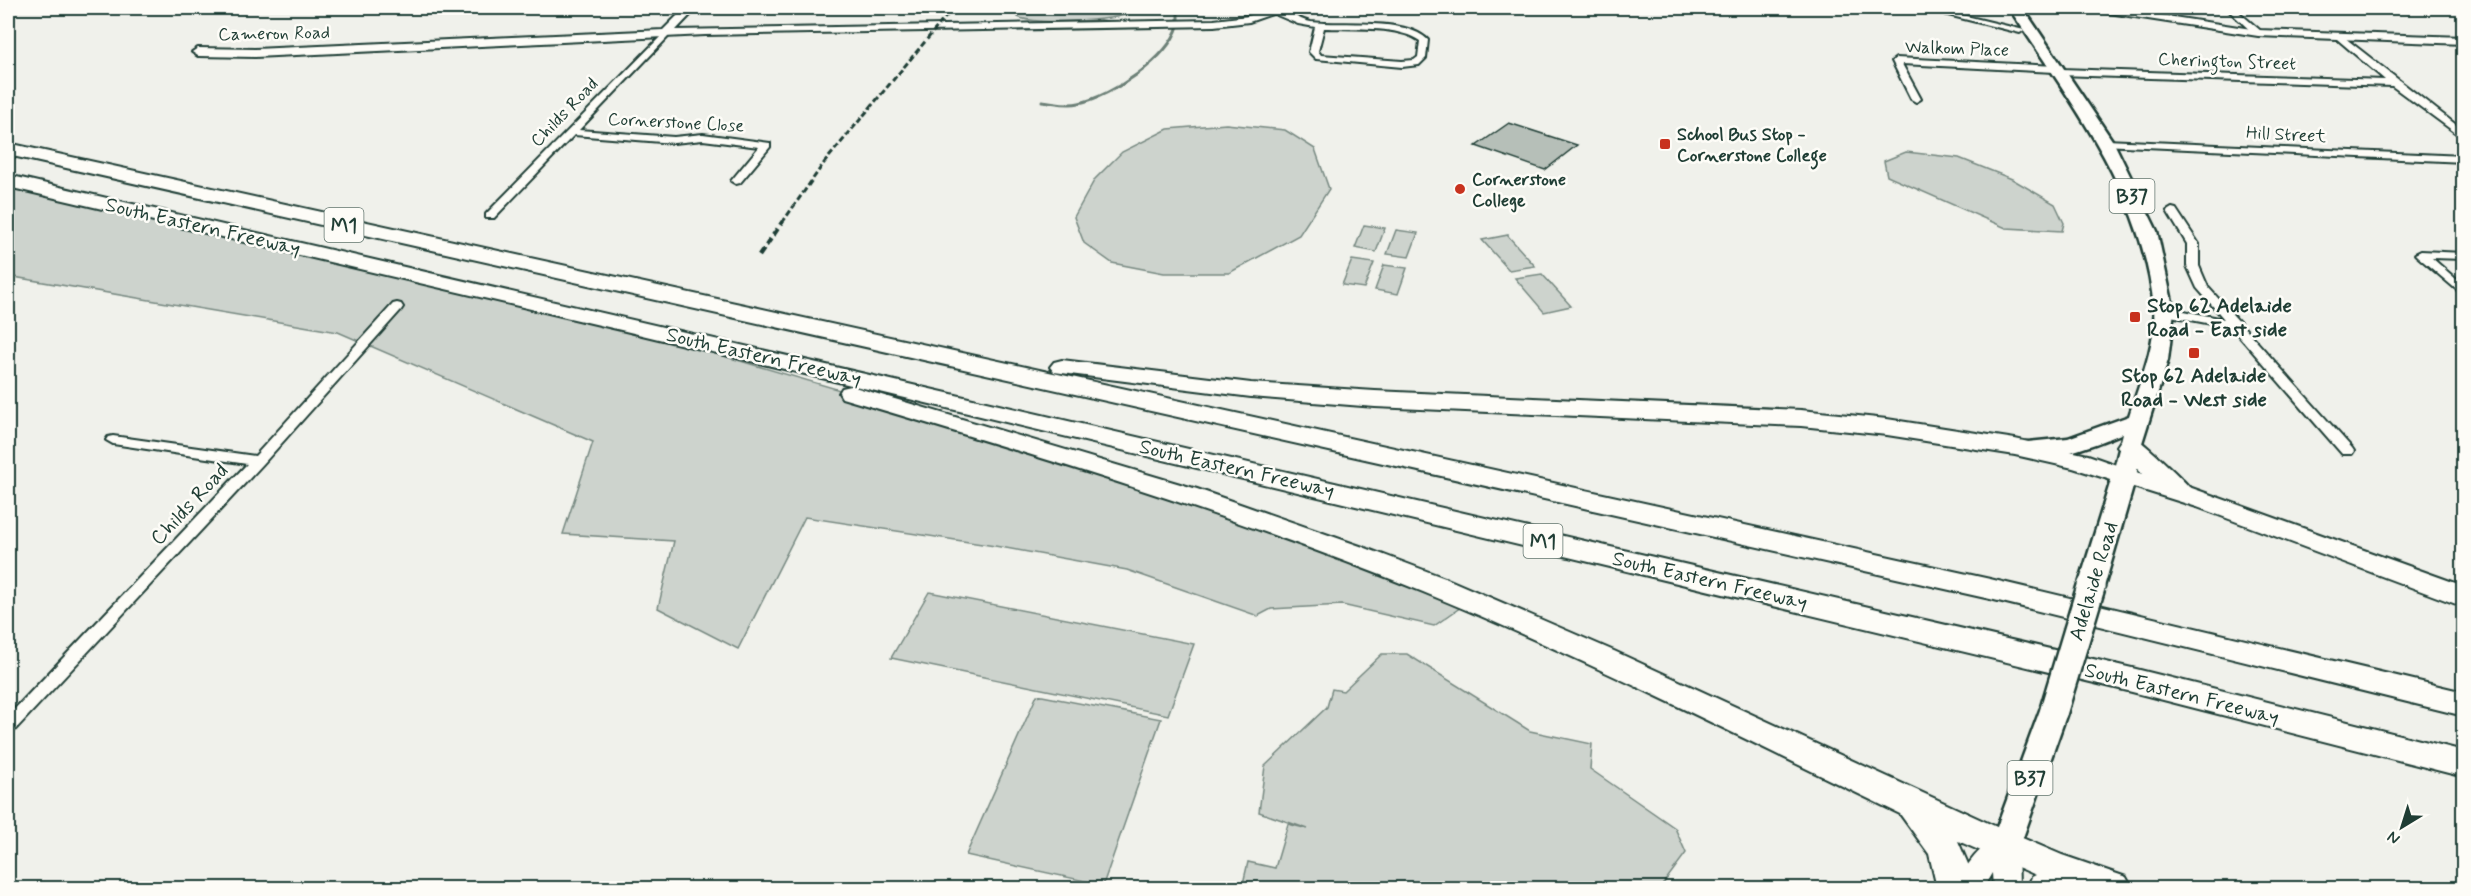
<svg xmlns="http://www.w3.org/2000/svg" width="2471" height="896" viewBox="0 0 2471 896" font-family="Mynerve,sans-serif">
<rect width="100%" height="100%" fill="#f0f1eb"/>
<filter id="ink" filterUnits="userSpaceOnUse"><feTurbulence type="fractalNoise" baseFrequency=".0167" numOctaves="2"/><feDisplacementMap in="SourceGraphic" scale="12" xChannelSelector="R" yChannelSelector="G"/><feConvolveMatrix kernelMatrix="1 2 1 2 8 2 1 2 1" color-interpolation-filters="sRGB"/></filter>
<g filter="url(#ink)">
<g fill="#cdd3cd" stroke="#768880" stroke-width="1.5">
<path d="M1008,8H1141C1131,21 1033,26 1018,17C1015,15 1011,10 1008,8Z"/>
<polygon points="1226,124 1285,130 1315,149 1329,189 1299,235 1229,273 1164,273 1112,263 1084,243 1074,217 1095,179 1122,152 1168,129"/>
<polygon points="1906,152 1959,158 2012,179 2055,204 2064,223 2062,231 2006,228 1887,176 1884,161"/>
<polygon points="8,181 655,336 1066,456 1471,600 1434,626 1342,605 1271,609 1258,616 1127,570 995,546 805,517 738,649 658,608 674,541 563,534 593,442 338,332 8,276"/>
<polygon points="1364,225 1385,228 1376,252 1355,248"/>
<polygon points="1396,230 1418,233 1409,257 1387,254"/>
<polygon points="1508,235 1508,236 1535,266 1509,270 1482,240"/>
<polygon points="1352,260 1374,263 1364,288 1342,285"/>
<polygon points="1384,265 1407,268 1398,294 1375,290"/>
<polygon points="1542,274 1571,306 1544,312 1515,278"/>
<polygon points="929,592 1194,644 1168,715 891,658"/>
<polygon points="1382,654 1407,654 1530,731 1592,744 1590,769 1675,828 1686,853 1660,888 1242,888 1248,862 1275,868 1288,824 1308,829 1259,812 1265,766 1327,707 1332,689 1343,691"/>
<polygon points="1037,695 1161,719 1103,885 966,855"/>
</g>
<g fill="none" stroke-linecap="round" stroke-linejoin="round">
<g stroke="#6c8077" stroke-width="3">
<polyline points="1174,8 1178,13 1178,21"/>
<path d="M1042,101C1054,102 1067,106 1079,103C1112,96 1168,59 1178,26"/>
</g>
</g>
<polygon fill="#b6bfb8" stroke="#1f3d34" stroke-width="1.5" points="1509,123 1577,145 1545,170 1476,146"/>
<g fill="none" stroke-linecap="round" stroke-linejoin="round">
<defs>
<g id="minor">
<polygon points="1920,8 1933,8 2024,30 2020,33"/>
<polygon points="2226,8 2234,8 2261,31 2261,35 2255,35"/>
<path d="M1272,9C1285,8 1298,20 1311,22C1343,26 1405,17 1428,40L1426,58L1419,65L1402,67L1316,59L1309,52L1315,27L1298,24L1272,13ZM1324,28C1351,29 1397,25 1420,41L1418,57L1414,60L1402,61L1321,55L1318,51Z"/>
<polygon points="665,32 669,35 668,37 579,130 674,137 703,134 770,143 770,147 740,183 736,184 731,181 759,147 703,140 674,143 574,135 494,218 486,218 486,214"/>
<polygon points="2340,34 2464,131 2464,139 2392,86 2059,75 2055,72 1902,64 1921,99 1916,102 1911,99 1892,61 1896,58 2057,66 2061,69 2385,80 2337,39 2336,37"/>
<polygon points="2106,140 2464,156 2464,162 2102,145 2102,141"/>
<polygon points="2172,208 2176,209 2199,244 2199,266 2208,287 2352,448 2354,451 2352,454 2342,454 2232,328 2160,314 2158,311 2164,307 2224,319 2197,288 2187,266 2187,244 2167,211"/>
<polygon points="2421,251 2464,253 2464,259 2432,258 2464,286 2464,296 2417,256 2415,254"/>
<polygon points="397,303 401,304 403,307 401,310 263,464 14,731 8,733 8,716 247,464 113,444 106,440 108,437 113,436 255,456 393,304"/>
</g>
<g id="tertiary">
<polygon points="685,8 697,8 676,30 1214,20 1248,16 1274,8 1290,8 1249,22 1214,26 705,35 255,57 198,56 192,52 198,48 255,49 663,30"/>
<polygon points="2090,8 2115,8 2258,30 2464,37 2464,44 2258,36 2096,11"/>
</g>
<path id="secondary" d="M2005,835L2014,838L2018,846L2019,888H1993L1992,873L1983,888H1956C1964,866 1981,843 2005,835Z"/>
<g id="primary">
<path d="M2009,8H2023L2114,143L2157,231L2174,311L2168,360L2141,446L2136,477L2104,587L2100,593L2091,596L2082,593L2078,587L2112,477L2123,433C2091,446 2052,463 2017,453L2014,448L2017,443L2068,438L2129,416C2139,385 2157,342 2154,309C2144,195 2070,101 2009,8Z"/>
<polygon points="2054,699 2064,702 2068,710 2020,846 2016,855 2005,859 1994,855 1990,846 2040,710 2044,702"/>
</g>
<g id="motorway">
<polygon points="8,143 1990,579 2464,692 2464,716 1990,599 8,155"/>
<polygon points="8,175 2132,668 2464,751 2464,777 2132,692 621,330 8,187"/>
<path d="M1062,360L1251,383L1375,391L1801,410L1887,419L2015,439L2088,455L2142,474L2117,446L2121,440C2128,438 2133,437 2140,441C2145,444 2186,482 2189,487L2464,586V607L2197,507L2073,468L2015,455L1887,435L1801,426L1375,407L1251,397L1054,372L1050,367L1054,362Z"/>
<path d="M851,386L1197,489L1363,547L1445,578L1614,651L1999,828L2062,855L2126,877L2132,888H2027L2032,877L2036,875L1958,841L1968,864L1972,888H1937L1929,854L1900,814C1742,738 1585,658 1423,592C1234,515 1038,456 842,398L839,393L842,388Z"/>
</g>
</defs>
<use href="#minor" stroke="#1f3d34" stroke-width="4"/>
<use href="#tertiary" stroke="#1f3d34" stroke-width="4"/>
<use href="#secondary" stroke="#1f3d34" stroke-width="4"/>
<use href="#primary" stroke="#1f3d34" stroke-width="5"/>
<use href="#motorway" stroke="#1f3d34" stroke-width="4"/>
<use href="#minor" fill="#fdfcf7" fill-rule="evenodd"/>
<use href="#tertiary" fill="#fdfcf7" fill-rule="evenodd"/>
<use href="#secondary" fill="#fdfcf7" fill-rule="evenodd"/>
<use href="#primary" fill="#fdfcf7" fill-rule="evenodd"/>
<use href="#motorway" fill="#fdfcf7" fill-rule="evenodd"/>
<polyline stroke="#1f3d34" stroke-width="3" stroke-dasharray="6 3" stroke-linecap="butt" points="782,223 824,163 953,8"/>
<polyline stroke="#1f3d34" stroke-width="4.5" stroke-dasharray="8 4.5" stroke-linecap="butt" points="759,256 783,221"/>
<defs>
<polyline id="primary-bridge" points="2054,710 2091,587"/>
</defs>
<use href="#primary-bridge" stroke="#1f3d34" stroke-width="32" stroke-linecap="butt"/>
<use href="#primary-bridge" stroke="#fdfcf7" stroke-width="27"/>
</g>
</g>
<g fill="#c8321e" stroke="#fdfcf7" stroke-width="2">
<rect x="1659" y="138" width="12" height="12" rx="3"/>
<circle cx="1460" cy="189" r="6"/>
<rect x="2129" y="311" width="12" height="12" rx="3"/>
<rect x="2188" y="347" width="12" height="12" rx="3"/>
</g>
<g text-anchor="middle" stroke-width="5" stroke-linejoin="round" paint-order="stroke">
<g font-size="18" fill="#1f3d34" stroke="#fdfcf7">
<text transform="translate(274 33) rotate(-1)" y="6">Cameron Road</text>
<text transform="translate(1957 48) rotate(2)" y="6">Walkom Place</text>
<text transform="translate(2227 61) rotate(2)" y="6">Cherington Street</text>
<text transform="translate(564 112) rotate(-46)" y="6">Childs Road</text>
<text transform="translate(676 122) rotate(3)" y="6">Cornerstone Close</text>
<text transform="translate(2286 134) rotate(3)" y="6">Hill Street</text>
</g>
<g font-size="18" font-weight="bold" fill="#1f3d34" stroke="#fdfcf7" text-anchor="start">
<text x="1677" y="140">School Bus Stop -<tspan x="1677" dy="21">Cornerstone College</tspan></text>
<text x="1472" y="185">Cornerstone<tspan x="1472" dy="21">College</tspan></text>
</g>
<g fill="#fdfcf7" stroke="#62766e" stroke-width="1.5">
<rect x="2109.5" y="179" width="45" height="34" rx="4.5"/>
<rect x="324.5" y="208" width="39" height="34" rx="4.5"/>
<rect x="1523.5" y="524" width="39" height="34" rx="4.5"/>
<rect x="2007.5" y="761" width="45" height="34" rx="4.5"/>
</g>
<g font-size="20" font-weight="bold" fill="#1f3d34">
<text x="2132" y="203">B37</text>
<text x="344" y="232">M1</text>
<text x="1543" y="548">M1</text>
<text x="2030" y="785">B37</text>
</g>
<g font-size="21" fill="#1f3d34" stroke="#fdfcf7">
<text transform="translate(203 226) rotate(13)" y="7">South Eastern Freeway</text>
<text transform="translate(764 356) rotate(13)" y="7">South Eastern Freeway</text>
<text transform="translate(1237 468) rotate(13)" y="7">South Eastern Freeway</text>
<text transform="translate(189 504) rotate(-47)" y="7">Childs Road</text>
<text transform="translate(1710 580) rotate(13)" y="7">South Eastern Freeway</text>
<text transform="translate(2093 581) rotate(-73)" y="7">Adelaide Road</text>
<text transform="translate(2182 693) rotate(14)" y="7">South Eastern Freeway</text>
</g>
<g font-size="21" font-weight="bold" fill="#1f3d34" stroke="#fdfcf7" text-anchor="start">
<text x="2147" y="312">Stop 62 Adelaide<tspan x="2147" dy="24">Road - East side</tspan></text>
<text x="2194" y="382" text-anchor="middle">Stop 62 Adelaide<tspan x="2194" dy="24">Road - West side</tspan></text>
</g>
</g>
<rect width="2471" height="896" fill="none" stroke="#fdfcf7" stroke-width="30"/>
<rect x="15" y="15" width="2441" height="866" fill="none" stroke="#1f3d34" stroke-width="2" filter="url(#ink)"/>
<g transform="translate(2402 827) rotate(218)" stroke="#fdfcf7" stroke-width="4.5" paint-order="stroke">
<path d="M0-4.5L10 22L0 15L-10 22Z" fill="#1f3d34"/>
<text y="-9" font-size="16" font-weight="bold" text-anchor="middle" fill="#1f3d34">N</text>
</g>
</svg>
